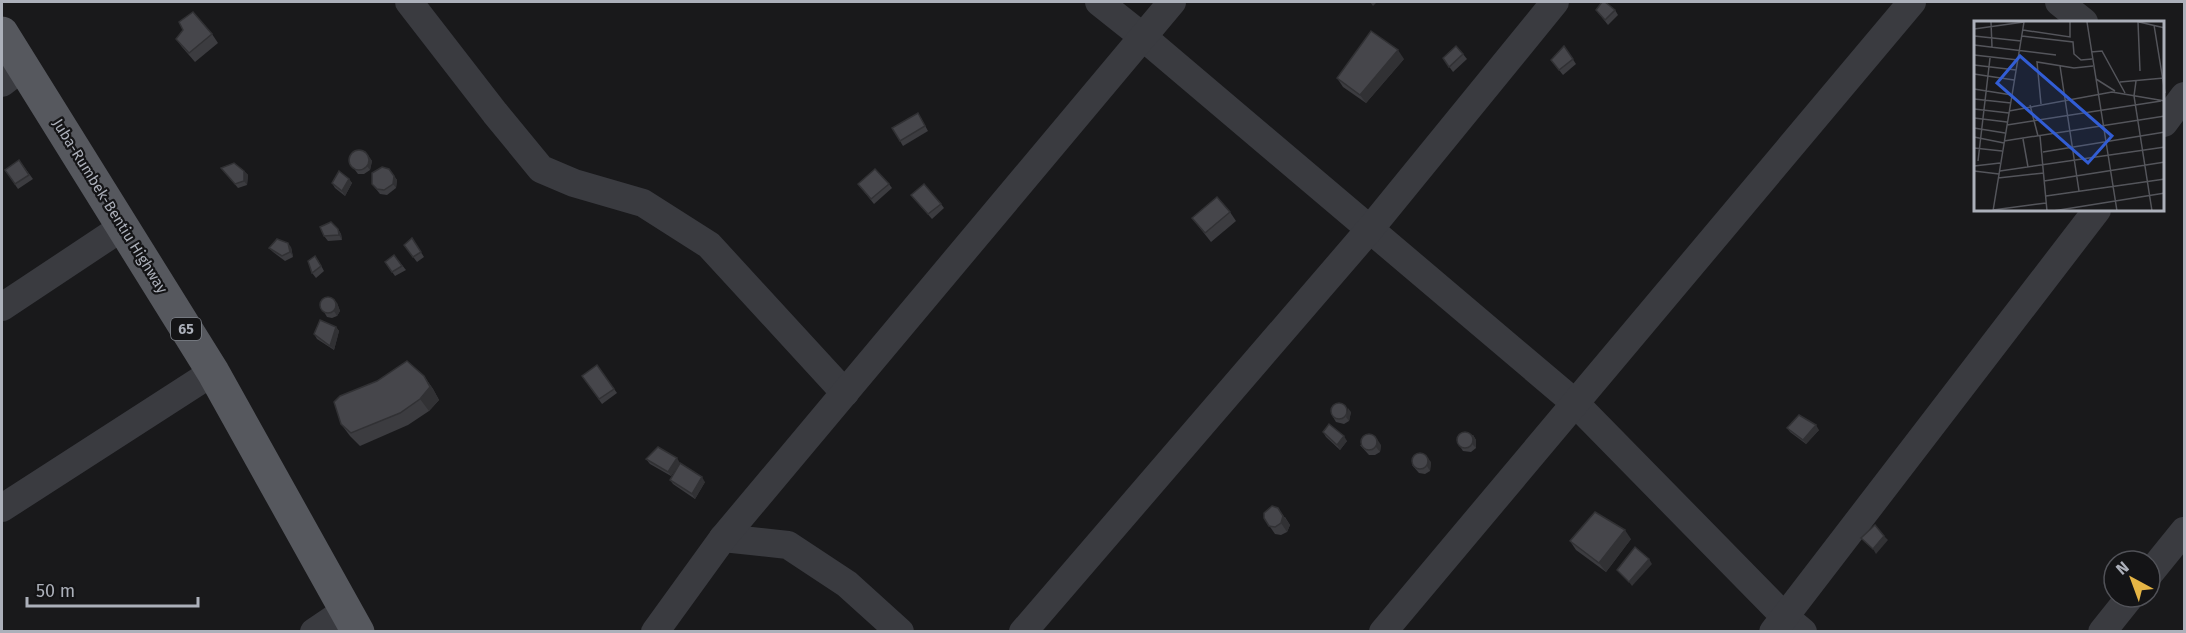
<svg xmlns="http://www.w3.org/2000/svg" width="2186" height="633" viewBox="0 0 2186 633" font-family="'Fira Sans',sans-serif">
<rect width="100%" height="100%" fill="#19191b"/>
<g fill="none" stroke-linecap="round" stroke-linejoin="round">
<g stroke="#3a3b40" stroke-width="28">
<polyline points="409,2 495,113 541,169 574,183 643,203 709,245 845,393"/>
<polyline points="1099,2 1143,37 1575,403 1785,617 1803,632"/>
<polyline points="2059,2 2084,22"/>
<polyline points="2,83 24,66"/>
<polyline points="2164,123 2184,96"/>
<polyline points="2,307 121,228"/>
<polyline points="2,508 213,372"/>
<polyline points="723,538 788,545 847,584 900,632"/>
<polyline points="2150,573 2184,531"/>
<polyline points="314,632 345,611"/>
<polyline points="655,632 723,538 1172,2"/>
<polyline points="1023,632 1370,229 1555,2"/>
<polyline points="1383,632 1912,2"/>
<polyline points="1773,632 2097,210"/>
<polyline points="2102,632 2130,597"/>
</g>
<polyline stroke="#56585e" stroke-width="33" points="2,33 213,372 358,632"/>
</g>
<g fill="#3c3c40">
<polygon points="1596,10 1615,10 1618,15 1608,25"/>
<polygon points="212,34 218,43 195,62 182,47 176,39"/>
<polygon points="1564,46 1576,64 1563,75 1551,60"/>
<polygon points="1463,54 1467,59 1453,72 1443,58"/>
<polygon points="1404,59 1366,103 1343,87 1337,78"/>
<polygon points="921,118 928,131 903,146 900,141"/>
<polygon points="365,151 372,161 370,170 364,174 358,174 349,162"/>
<polygon points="19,160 33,179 18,189 5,170"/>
<polygon points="221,168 244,171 248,175 247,185 238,188"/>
<polygon points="389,169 397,180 396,188 387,195 380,194 372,184"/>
<polygon points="349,179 352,183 345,196 335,188 332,183"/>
<polygon points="858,184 889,184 892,188 874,204"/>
<polygon points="911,195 941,204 944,208 932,219"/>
<polygon points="1230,212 1236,221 1211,242 1192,218"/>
<polygon points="338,229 341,234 342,240 328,241 324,236"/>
<polygon points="412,238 424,257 417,262 404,245"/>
<polygon points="291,247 293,257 285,261 273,252 269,248"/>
<polygon points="394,255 406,270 395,276 385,262"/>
<polygon points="318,260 324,271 316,278 312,273"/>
<polygon points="337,303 340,311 337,316 332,318 327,317 320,305"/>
<polygon points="336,327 339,331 334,350 317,339 314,334"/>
<polygon points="597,365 617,393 602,404 582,376"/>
<polygon points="424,376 433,389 439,400 429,411 408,425 360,446 350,436 341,424"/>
<polygon points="1351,412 1349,421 1344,424 1336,422 1333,417"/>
<polygon points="1787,428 1819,430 1806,444 1790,432"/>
<polygon points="1323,432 1347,441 1340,450 1326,437"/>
<polygon points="1473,435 1476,440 1476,448 1471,452 1463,451 1457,442"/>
<polygon points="1360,445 1381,445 1380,452 1375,455 1369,455"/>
<polygon points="646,459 680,463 671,476 650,464"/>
<polygon points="1431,462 1430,471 1425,474 1419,473 1412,465"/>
<polygon points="670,480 705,482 695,499 673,484"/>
<polygon points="1285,517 1290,525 1287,532 1281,535 1275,534 1264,518"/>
<polygon points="1631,539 1606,572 1576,550 1570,541"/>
</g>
<g fill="#313134">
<polygon points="1370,2 1377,2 1373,6"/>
<polygon points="1398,50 1404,59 1366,103 1360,95"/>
<polygon points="369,157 372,161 370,170 367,166"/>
<polygon points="244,171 248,175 247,185 244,181"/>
<polygon points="394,176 397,180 396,188 393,184"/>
<polygon points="349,179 352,183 345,196 342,191"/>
<polygon points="338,229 341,234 342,240 339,235"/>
<polygon points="288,243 291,247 293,257 290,252"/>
<polygon points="333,299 337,303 340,311 337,316 334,311"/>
<polygon points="336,327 339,331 334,350 330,346"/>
<polygon points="424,376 433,389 439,400 429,411 420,399"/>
<polygon points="1348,408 1351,412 1349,421 1346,417"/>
<polygon points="1816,425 1819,430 1806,444 1803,440"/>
<polygon points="1473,435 1476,440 1476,448 1472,444"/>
<polygon points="1344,436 1347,441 1340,450 1337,445"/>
<polygon points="1375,436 1381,445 1380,452 1376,447"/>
<polygon points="677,458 680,463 671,476 668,472"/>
<polygon points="1428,458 1431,462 1430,471 1427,466"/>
<polygon points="702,477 705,482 695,499 692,494"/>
<polygon points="1278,508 1290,525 1287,532 1281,523"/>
<polygon points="1625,530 1631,539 1606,572 1599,563"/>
<polygon points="1884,536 1888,540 1876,554 1873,549"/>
<polygon points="1649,559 1652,564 1632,586 1629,582"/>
</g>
<g fill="#46464b" stroke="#313134" stroke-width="1.5">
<polygon points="1602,2 1605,2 1615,10 1605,20 1596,10"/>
<polygon points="193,12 212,34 189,53 176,39 183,30 179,22"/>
<polygon points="1371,31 1398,50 1360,95 1337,78"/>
<polygon points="1456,46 1463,54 1449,67 1443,58"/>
<polygon points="1564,46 1573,59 1559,70 1551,60"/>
<polygon points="918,113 925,126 900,141 892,128"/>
<circle cx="359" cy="160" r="10"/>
<polygon points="19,160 29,175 15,184 5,170"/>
<polygon points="234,163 244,171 244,181 235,184 221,168"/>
<polygon points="382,167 389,169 394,176 393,184 384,190 377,189 372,184 372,173"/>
<polygon points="875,169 889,184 871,199 858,184"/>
<polygon points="339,171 349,179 342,191 332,183"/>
<polygon points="924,184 941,204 928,214 911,195"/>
<polygon points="1217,197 1230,212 1205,233 1192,218"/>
<polygon points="331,222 338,229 339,235 324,236 320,227"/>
<polygon points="412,238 421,252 413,257 404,245"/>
<polygon points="277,239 288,243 290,252 282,256 269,248"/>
<polygon points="394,255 402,266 392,272 385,262"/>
<polygon points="315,256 321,266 312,273 308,261"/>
<circle cx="328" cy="305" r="8"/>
<polygon points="320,320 336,327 330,346 314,334"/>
<polygon points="407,361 424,376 430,387 420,399 400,413 351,433 341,424 334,402 340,396 377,381"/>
<polygon points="597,365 614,389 599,399 582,376"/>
<circle cx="1339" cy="411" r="8"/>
<polygon points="1799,415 1816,425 1803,440 1787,428"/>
<polygon points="1329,424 1344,436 1337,445 1323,432"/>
<circle cx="1465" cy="440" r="8"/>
<circle cx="1369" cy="442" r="8"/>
<polygon points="658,447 677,458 668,472 646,459"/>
<circle cx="1420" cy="461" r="8"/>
<polygon points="680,463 702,477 692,494 670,480"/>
<polygon points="1272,506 1278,508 1283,516 1281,523 1275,527 1269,526 1264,518 1264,513"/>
<polygon points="1595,512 1625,530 1599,563 1570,541"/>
<polygon points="1875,525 1884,536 1873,549 1861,538"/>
<polygon points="1635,547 1649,559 1629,582 1617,570"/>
</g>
<g text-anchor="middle" stroke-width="4.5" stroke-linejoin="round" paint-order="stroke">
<rect fill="#141416" stroke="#7e8189" stroke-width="1.5" x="171" y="318" width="30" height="22" rx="4.5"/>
<g font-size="14" font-weight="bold" fill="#acb0ba">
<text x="186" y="334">65</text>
</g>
<g font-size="15" fill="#acb0ba" stroke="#141416">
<text transform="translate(110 206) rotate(58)" y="5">Juba-Rumbek-Bentiu Highway</text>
</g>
</g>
<g transform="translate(1974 21)">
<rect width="190" height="190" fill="#19191b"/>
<path fill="none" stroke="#54555b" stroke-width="1.5" d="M17,1L18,26M113,1L143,190M164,1L166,50M165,1L191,7M180,4L191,72M0,8L50,1M49,9L96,16V1M0,15L47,20M48,15L99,21L100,33L107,39L118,38M0,24L82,34M117,31L128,30L151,72M0,34L44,39M0,44L42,49M86,45L105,170M0,53L40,59M122,58L141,70M162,60L160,75L178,190M146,61L190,57M0,68L38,74M0,78L37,82M67,83L63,41L100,47L119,45M56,84L64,115M0,88L35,92M35,90L138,71L191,80M0,97L33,101M33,104L187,80M0,107L31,112M66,115L73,190M0,116L30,122M49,118L54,146M30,120L191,95M0,127L28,130M69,131L191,111M4,140L16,37M0,145L26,142M0,150L25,153M26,150L191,126M24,157L70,152M70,160L191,141M72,175L191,158M19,189L72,182M19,190L50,1M79,190L191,172"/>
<path fill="#325dd4" fill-opacity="0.15" stroke="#325dd4" stroke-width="3" d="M46,35L138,115L114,142L23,62Z"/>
<rect width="190" height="190" fill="none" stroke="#acb0ba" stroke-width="3"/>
</g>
<rect width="2186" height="633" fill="none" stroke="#acb0ba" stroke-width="6"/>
<g transform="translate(2132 579) rotate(319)"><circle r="28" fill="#141416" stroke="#515258" stroke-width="1.5"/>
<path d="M0-4.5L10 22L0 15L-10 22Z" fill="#e6b545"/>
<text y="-9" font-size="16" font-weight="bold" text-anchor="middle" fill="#acb0ba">N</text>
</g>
<path d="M27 597v9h171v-9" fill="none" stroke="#acb0ba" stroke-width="3"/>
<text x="36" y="597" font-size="18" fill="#acb0ba" stroke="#141416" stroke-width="4.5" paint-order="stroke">50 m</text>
</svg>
